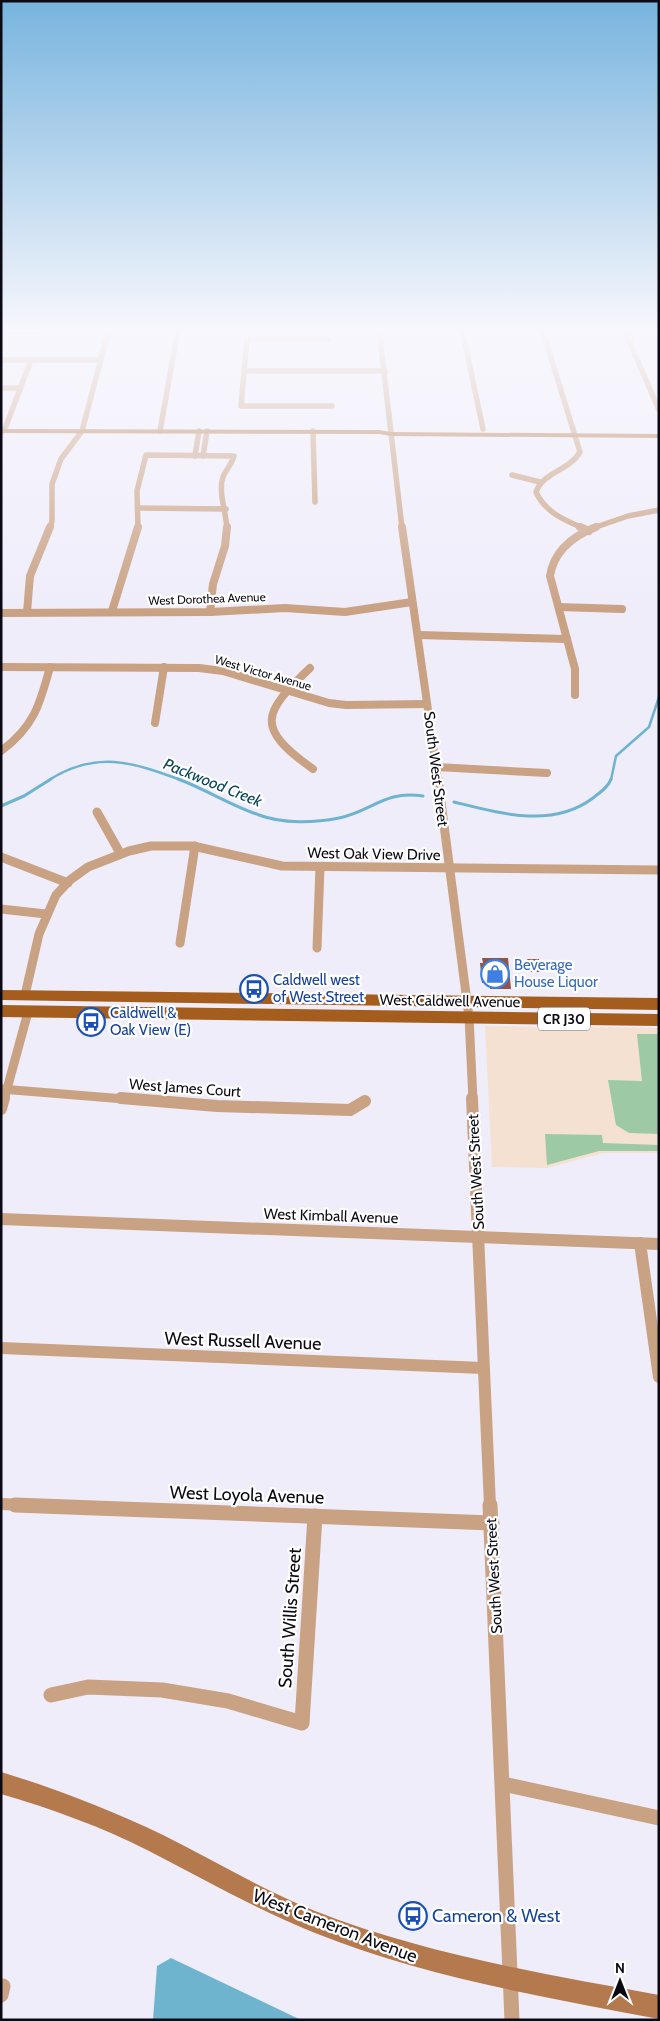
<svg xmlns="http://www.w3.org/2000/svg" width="660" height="2021" viewBox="0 0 660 2021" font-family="Cabin,sans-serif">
<rect width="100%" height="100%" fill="#efedfa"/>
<polygon fill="#f4e1d1" points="485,1026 659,1028 659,1153 603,1153 547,1168 492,1167"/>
<g fill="#9ec9a5">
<polygon points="637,1034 659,1034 659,1134 629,1133 616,1125 608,1080 642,1081"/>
<polygon points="545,1134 602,1135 603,1143 659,1145 659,1151 599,1151 547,1165"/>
</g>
<polygon fill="#6fb4ce" points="171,1958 301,2020 153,2020 157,1966"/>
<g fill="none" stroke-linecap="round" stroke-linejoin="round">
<g stroke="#6fb4ce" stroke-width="2.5">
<path d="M49,780C96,750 132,762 181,780"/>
<polyline points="611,780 616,756 649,727 659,697"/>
</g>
<g stroke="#6fb4ce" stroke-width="3">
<path d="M178,779C205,789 232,806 259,815C283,824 314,823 339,818C373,811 384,790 423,796"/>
<path d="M454,802C499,813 552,829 593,798C600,792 608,788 611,779"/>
<polyline points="1,806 24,796 51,779"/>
</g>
</g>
<g fill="#8f5549">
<polygon points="482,958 508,958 511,989 490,989 490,983 482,983 480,963 483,963"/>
<polygon points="527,959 539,959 541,972 528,972"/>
</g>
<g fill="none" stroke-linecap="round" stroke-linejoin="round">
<g stroke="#c9a183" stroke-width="5.5">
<polyline points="379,329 402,528"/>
<polyline points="462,329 483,429"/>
<path d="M542,329L580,452C569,471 544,471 536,492C545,512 564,520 583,528"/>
<polyline points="624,329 659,410"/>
<polyline points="1,332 101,329"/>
<polyline points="329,339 247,339 241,406 332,406"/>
<polyline points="1,360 101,360"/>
<polyline points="244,371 385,371"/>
<polyline points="1,388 19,388"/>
<polyline points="160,431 178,329"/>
<polyline points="313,431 315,502"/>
<polyline points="1,433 6,426 31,360"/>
<polyline points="195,456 199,431"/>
<polyline points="203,456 207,431"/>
<polyline points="512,475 540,482"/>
<polyline points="139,508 226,509"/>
<polyline points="50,528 52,521 52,484 61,459 82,431 108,332 104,329"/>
<path d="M138,528L137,491L146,455L234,456C232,464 226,469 223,477C218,491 226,513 227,528"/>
<polyline points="593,528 628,516 659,510"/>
</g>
<g stroke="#c9a183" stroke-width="8">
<polyline points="402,527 438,780"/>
<polyline points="580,527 589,531"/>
<polyline points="559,607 622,609"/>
<polyline points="112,611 138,527"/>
<polyline points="27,612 30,576 50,527"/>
<polyline points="210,612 213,584 225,546 227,527"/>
<polyline points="1,613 210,612 285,608 345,612 412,602"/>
<polyline points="418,635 567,639"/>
<polyline points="1,667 199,668 223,671 329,703 346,705 427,704"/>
<path d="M310,668C263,713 254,727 313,769"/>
<path d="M575,695V669L550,576C554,550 573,536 596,527"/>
<polyline points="155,723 164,667"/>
<path d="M1,751C34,727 40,704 50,667"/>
<polyline points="436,767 547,773"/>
</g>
<g stroke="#c9a183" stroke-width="9">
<polyline points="438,779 469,1017 473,1100"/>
<polyline points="97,812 120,853"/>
<polyline points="1,857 68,883"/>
<polyline points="1,909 46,914"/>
<polyline points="180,943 195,846"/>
<polyline points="317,948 320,867"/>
<polyline points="25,995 39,934 56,895 70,880 88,867 129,851 151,846 193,846 282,866 659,870"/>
<polyline points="1,1089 137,1100"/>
<polyline points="4,1100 28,1012"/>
</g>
<g stroke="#c9a183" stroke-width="12">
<polyline points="121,1098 217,1106 350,1110 365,1101"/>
<polyline points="472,1098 490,1506"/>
<polyline points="1,1109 4,1098"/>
<polyline points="1,1219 659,1244"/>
<polyline points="640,1243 659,1377"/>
<polyline points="1,1348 483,1368"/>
<polyline points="1,1504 48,1506"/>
</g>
<g stroke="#c9a183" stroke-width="15">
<polyline points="15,1505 492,1523"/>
<polyline points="490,1505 512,2020"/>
<polyline points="51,1695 88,1687 162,1690 228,1701 302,1723 315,1516"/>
<polyline points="503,1784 659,1818"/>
<polyline points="1,1995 3,1986"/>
</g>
<g fill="#b47a4d" fill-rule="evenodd">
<polygon points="1,429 379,430 391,432 659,434 659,438 391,436 379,434 1,433"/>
<path d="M1,1772C57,1789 111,1810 163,1835C214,1860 262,1890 315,1911C425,1954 543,1974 659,1995V2019C543,1997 425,1977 315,1933C257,1910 204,1879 149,1851C102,1827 52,1809 1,1794Z"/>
</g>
<g fill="#a45d1c" fill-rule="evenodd">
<polygon points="1,990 659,998 659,1010 1,1000"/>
<polygon points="1,1005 659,1014 659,1026 1,1017"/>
</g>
</g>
<linearGradient id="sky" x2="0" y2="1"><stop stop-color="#77b4de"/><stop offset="0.54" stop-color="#f8f7fd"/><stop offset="1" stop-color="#f8f7fd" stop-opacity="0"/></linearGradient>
<rect width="660" height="612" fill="url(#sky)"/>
<defs>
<symbol id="shop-ring" viewBox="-11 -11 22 22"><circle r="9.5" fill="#fff" stroke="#3f7fe0" stroke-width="1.5"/><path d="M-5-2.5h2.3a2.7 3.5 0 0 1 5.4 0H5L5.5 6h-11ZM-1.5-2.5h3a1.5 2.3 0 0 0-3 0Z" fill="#3f7fe0"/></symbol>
<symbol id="bus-ring" viewBox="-11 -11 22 22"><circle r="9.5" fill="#fff" stroke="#1a4fb4" stroke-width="1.5"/><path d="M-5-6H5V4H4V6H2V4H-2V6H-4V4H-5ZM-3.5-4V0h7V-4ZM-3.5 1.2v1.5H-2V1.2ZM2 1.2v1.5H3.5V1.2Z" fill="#1a4fb4"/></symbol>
</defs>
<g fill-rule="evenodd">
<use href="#shop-ring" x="479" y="958" width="32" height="32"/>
<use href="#bus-ring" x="238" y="973" width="32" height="32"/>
<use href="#bus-ring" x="75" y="1006" width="32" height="32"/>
<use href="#bus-ring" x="397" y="1900" width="32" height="32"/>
</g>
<g text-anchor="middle" stroke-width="4.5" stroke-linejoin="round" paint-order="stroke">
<g font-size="12" fill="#0b0a14" stroke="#fff">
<text transform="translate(207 599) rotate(-2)" y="4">West Dorothea Avenue</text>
<text transform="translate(263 673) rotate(16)" y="4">West Victor Avenue</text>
</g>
<rect fill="#fff" stroke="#54545a" stroke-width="1" x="538" y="1007.5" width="52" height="23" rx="4"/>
<g font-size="14" font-weight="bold" fill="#0b0a14">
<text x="564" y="1024">CR J30</text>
</g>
<g font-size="15" fill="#0b0a14" stroke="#fff">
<text transform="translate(436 769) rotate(83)" y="5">South West Street</text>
<text transform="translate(374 854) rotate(1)" y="5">West Oak View Drive</text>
<text transform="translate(450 1001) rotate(1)" y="5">West Caldwell Avenue</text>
<text transform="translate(185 1088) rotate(4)" y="5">West James Court</text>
<text transform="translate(476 1172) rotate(-93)" y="5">South West Street</text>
<text transform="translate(331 1216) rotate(2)" y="5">West Kimball Avenue</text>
<text transform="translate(494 1576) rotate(-93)" y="5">South West Street</text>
</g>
<g font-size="15" fill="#366cbe" stroke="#fff" text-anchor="start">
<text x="514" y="970">Beverage<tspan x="514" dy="17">House Liquor</tspan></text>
</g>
<g font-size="15" fill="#164399" stroke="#fff" text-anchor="start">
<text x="273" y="985">Caldwell west<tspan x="273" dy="17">of West Street</tspan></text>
<text x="110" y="1018">Caldwell &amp;<tspan x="110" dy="17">Oak View (E)</tspan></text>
</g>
<g font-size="16" font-style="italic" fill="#094659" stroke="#fff">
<text transform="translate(213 782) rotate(22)" y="6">Packwood Creek</text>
</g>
<g font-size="18" fill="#0b0a14" stroke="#fff">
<text transform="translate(243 1341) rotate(2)" y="6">West Russell Avenue</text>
<text transform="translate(247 1495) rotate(2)" y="6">West Loyola Avenue</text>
<text transform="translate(290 1618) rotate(-86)" y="6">South Willis Street</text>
<text transform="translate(335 1926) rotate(21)" y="6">West Cameron Avenue</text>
</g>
<g font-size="18" fill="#164399" stroke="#fff" text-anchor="start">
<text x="432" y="1922">Cameron &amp; West</text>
</g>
</g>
<rect width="660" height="2021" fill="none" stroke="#0b0a14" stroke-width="5"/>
<g transform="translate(620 1981)" stroke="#ffffff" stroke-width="4" paint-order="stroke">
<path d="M0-4L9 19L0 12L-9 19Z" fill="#0b0a14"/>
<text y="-8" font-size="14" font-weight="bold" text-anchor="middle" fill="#0b0a14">N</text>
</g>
</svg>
